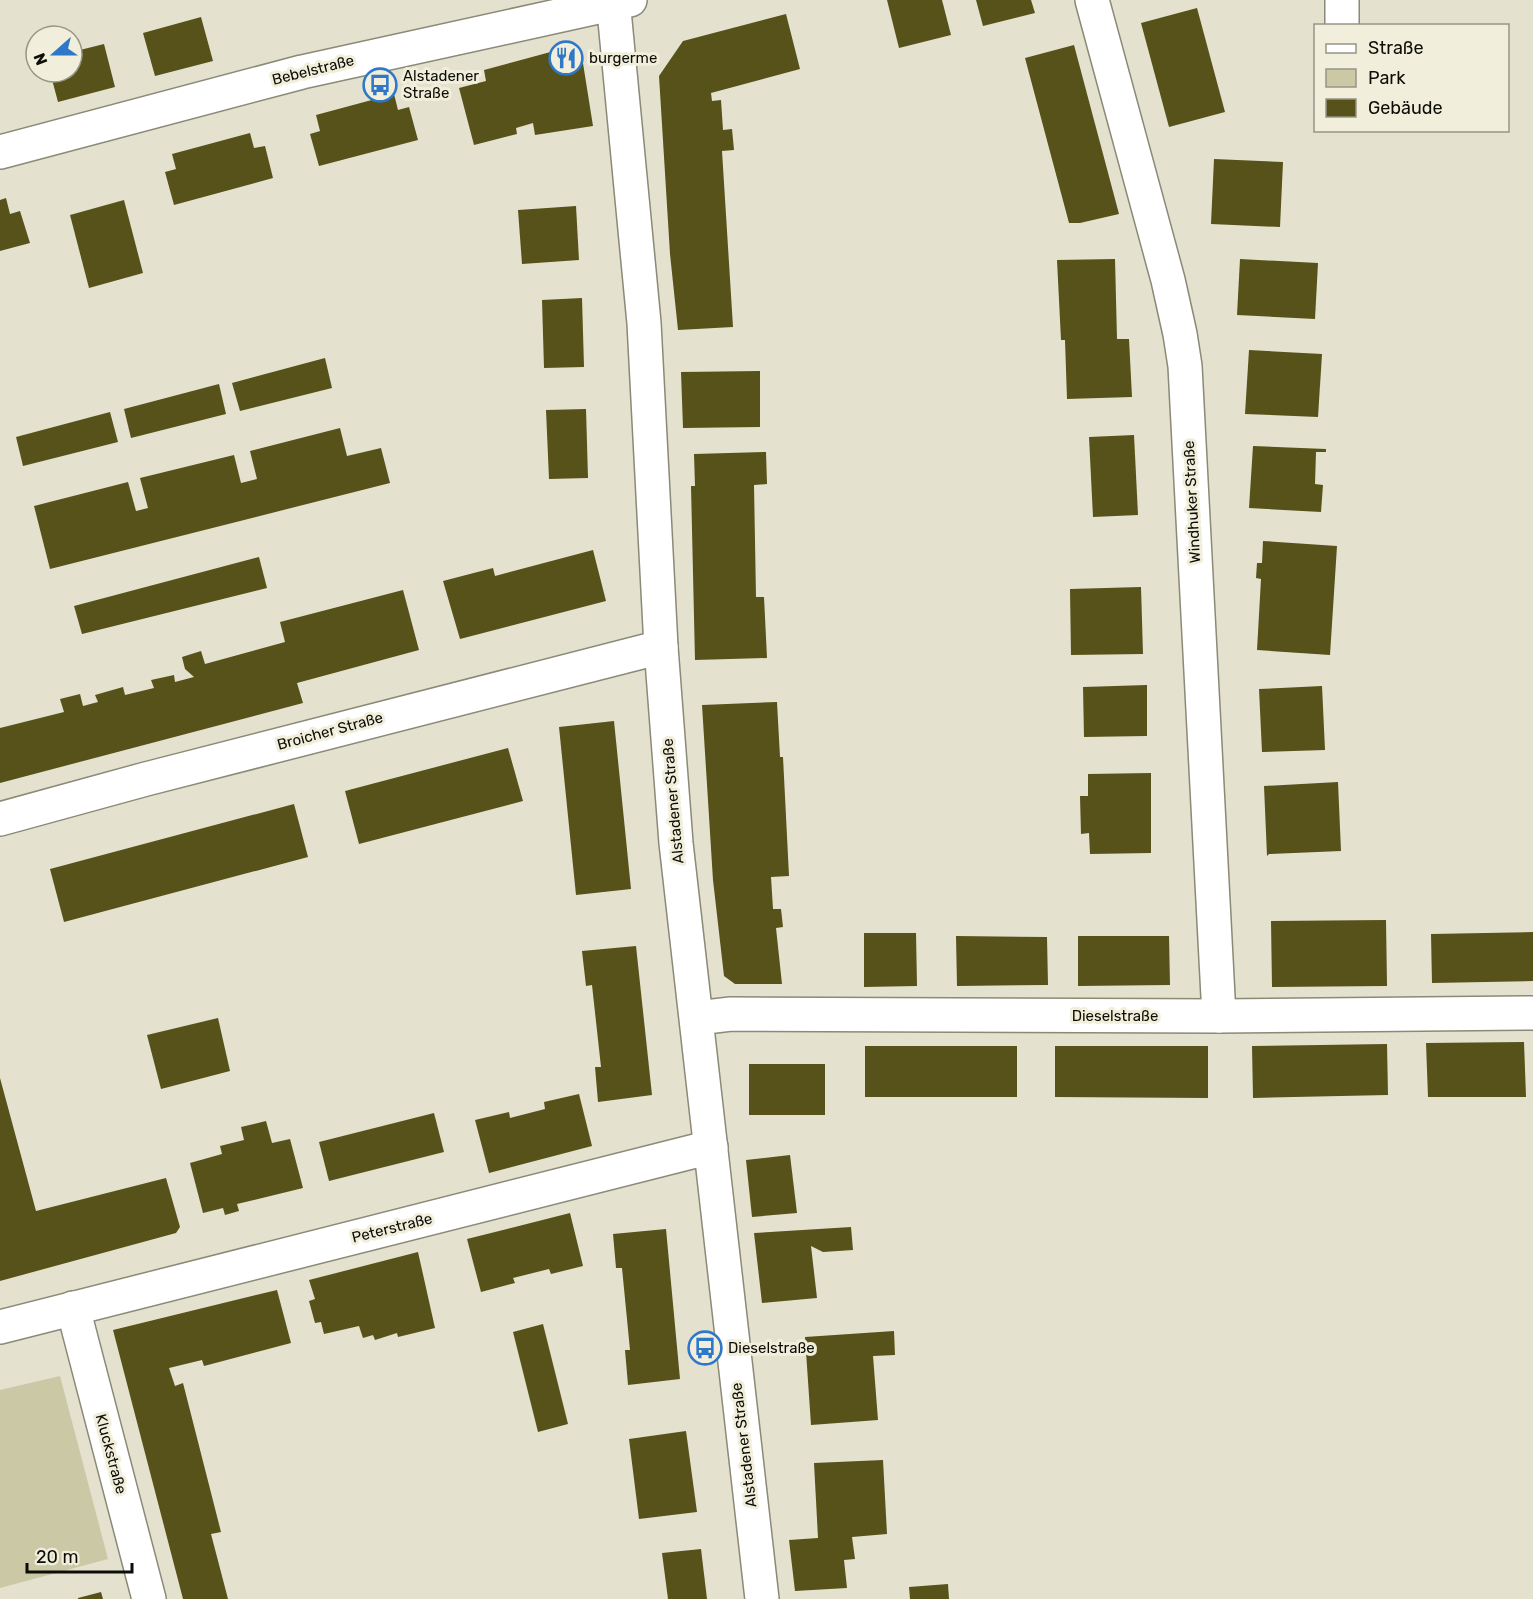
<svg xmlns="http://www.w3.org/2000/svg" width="1533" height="1599" viewBox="0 0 1533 1599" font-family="Rubik,sans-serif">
<rect width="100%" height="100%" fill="#e4e2ce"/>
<polygon fill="#cbc8a5" points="60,1376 108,1559 0,1588 0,1390"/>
<g fill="#57511a">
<polygon points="887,0 942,0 951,35 899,48"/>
<polygon points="976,0 1031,0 1035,13 983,26"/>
<polygon points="1197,8 1225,112 1169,127 1141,23"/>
<polygon points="786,14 800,69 711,93 712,101 721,100 723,130 732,129 734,150 722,151 733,327 678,330 670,254 659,76 683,41"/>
<polygon points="201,17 213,61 155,76 143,33"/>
<polygon points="104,44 115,87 58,102 50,72 72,72 72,52"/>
<polygon points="1074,45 1119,214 1080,223 1069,223 1025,58"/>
<polygon points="569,47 582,57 593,126 535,135 533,123 516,128 517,134 474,145 459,88 486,81 484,70"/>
<polygon points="394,94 398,110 409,107 418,140 319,166 310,134 320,131 316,115"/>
<polygon points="250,133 254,148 265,146 273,178 174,205 165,172 176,169 172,154"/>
<polygon points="1214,159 1283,162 1280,227 1211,224"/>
<polygon points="6,198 10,214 20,211 30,243 0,251 0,200"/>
<polygon points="124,200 143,273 89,288 70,215"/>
<polygon points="576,206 579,260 522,264 518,210"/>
<polygon points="1115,259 1117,339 1129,339 1132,397 1067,399 1065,340 1061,340 1057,260"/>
<polygon points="1240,259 1318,263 1315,319 1237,315"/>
<polygon points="582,298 584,367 544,368 542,300"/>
<polygon points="1249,350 1322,354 1318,417 1245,414"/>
<polygon points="325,358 332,388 240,411 232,383"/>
<polygon points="760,371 760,427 683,428 681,372"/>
<polygon points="219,384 226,414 131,438 124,409"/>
<polygon points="586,409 588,478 549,479 546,410"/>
<polygon points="110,412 118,442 23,466 16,437"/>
<polygon points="340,428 347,456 381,448 390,483 50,569 34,506 128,482 136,511 148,508 140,478 234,455 241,483 257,479 250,451"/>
<polygon points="1134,435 1138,515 1093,517 1089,437"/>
<polygon points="1253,446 1326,449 1326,452 1316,452 1315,484 1323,485 1321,512 1249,508"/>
<polygon points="766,452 767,484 754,485 756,597 764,597 767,658 695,660 691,486 695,486 694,454"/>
<polygon points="1263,541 1337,546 1330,655 1257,650 1261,579 1256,578 1257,563 1262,563"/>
<polygon points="593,550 606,601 460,639 443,581 493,568 495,576"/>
<polygon points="259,557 267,588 82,634 74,606"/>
<polygon points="1141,587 1143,654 1071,655 1070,589"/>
<polygon points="403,590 419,650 297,683 303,703 0,783 0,728 64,712 60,699 80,694 83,706 98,702 95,695 123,687 125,695 154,688 151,680 174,675 175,682 194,677 185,669 182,657 201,651 205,664 285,642 280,622"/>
<polygon points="1147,685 1147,736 1084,737 1083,687"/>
<polygon points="1322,686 1325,750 1262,752 1259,689"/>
<polygon points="777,702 780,757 783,757 789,876 771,877 773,909 781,909 783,927 776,928 782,984 735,984 724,976 713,880 702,705"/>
<polygon points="614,721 631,889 576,895 559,727"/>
<polygon points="508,748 523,801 359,844 345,791"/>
<polygon points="1151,773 1151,853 1090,854 1089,833 1081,834 1080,796 1088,796 1088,774"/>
<polygon points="1338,782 1341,851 1269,854 1267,856 1264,786"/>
<polygon points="294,804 308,857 64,922 50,869"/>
<polygon points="1386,920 1387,986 1272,987 1271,921"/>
<polygon points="1533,932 1533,981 1432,983 1431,934"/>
<polygon points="864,933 916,933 917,986 864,987"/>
<polygon points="956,936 1047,937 1048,985 957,986"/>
<polygon points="1078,936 1169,936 1170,985 1078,986"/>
<polygon points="636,946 652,1095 598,1102 595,1067 601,1067 592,985 586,986 582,951"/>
<polygon points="218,1018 230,1071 161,1089 147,1035"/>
<polygon points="1524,1042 1526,1097 1428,1097 1426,1043"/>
<polygon points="1387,1044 1388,1095 1253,1098 1252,1046"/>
<rect x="865" y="1046" width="152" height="51"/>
<polygon points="1055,1046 1208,1046 1208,1098 1055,1097"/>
<rect x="749" y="1064" width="76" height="51"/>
<polygon points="0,1078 36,1211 166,1178 180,1227 176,1233 0,1281"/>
<polygon points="579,1094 592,1146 489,1173 475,1120 509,1112 510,1118 545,1109 544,1102"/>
<polygon points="434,1113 444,1152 329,1181 319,1142"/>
<polygon points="266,1121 272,1143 290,1139 303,1188 237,1204 239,1211 225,1215 223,1208 203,1213 190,1163 222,1154 220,1146 244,1140 241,1127"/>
<polygon points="790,1155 797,1213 752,1217 746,1160"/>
<polygon points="570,1213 583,1266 551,1274 549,1269 513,1278 515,1283 481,1292 467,1239"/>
<polygon points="851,1227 853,1250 823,1252 811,1246 817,1298 762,1303 754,1233"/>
<polygon points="666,1229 680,1379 628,1385 625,1350 630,1350 622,1268 616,1268 613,1234"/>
<polygon points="418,1252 435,1328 398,1337 397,1333 375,1340 373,1335 363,1338 359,1326 324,1334 321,1322 315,1323 309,1301 315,1299 309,1280"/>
<polygon points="277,1290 291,1343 204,1366 202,1360 169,1368 175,1386 183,1383 221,1532 211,1534 228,1599 183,1599 113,1330"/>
<polygon points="543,1324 568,1424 538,1432 513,1332"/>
<polygon points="894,1331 895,1355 873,1356 878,1420 811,1425 805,1337"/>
<polygon points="686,1431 697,1512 639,1519 629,1439"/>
<polygon points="883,1460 887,1534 852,1537 855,1559 844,1560 847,1588 795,1591 789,1540 818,1538 814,1463"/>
<polygon points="701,1549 707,1599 668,1599 662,1553"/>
<polygon points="948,1584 949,1599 910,1599 909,1587"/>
<polygon points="101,1592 103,1599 78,1599 78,1598"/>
</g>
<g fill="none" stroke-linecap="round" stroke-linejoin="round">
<defs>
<g id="minor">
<polyline points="613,0 644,323 661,647 676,843 762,1599"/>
<polyline points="1092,0 1168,280 1180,334 1185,366 1219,1016"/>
<polyline points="1342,0 1342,26"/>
<polyline points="0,152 302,72 630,0"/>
<polyline points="0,819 146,779 661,647"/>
<polyline points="697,1018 731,1014 1219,1016 1533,1013"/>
<polyline points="73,1308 149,1599"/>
<polyline points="0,1327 711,1147"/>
</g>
</defs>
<use href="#minor" stroke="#8b8977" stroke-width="36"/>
<use href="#minor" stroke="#fff" stroke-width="33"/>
</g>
<defs>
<symbol id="restaurant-ring" viewBox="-11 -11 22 22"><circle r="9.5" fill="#f1efdb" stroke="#2f77c8" stroke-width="1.5"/><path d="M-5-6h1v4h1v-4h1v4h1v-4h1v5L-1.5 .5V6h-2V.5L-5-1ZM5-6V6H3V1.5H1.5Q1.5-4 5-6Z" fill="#2f77c8"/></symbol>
<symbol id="bus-ring" viewBox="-11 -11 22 22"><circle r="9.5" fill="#f1efdb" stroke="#2f77c8" stroke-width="1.5"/><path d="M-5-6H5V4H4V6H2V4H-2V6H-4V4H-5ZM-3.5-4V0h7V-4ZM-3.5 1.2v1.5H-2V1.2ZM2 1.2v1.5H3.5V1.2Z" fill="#2f77c8"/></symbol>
</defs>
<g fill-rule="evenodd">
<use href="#restaurant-ring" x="547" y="39" width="38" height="38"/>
<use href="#bus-ring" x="361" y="66" width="38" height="38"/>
<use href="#bus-ring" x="686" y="1329" width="38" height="38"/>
</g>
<g text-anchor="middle" stroke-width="6" stroke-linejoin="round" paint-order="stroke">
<g font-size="15" fill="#0d0d07" stroke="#f1efdb" text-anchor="start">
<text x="589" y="63">burgerme</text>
<text x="403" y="81">Alstadener<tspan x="403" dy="17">Straße</tspan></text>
<text x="728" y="1353">Dieselstraße</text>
</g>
<g font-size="15" fill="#0d0d07" stroke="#f1efdb">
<text transform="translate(313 70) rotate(-14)" y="5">Bebelstraße</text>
<text transform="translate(1192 502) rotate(-93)" y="5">Windhuker Straße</text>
<text transform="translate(330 731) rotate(-15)" y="5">Broicher Straße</text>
<text transform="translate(673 801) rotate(-95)" y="5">Alstadener Straße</text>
<text x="1115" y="1021">Dieselstraße</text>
<text transform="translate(392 1228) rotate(-14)" y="5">Peterstraße</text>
<text transform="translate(744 1445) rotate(-97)" y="5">Alstadener Straße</text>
<text transform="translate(111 1454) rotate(75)" y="5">Kluckstraße</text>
</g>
</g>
<rect x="1314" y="24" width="195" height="108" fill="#f1efdb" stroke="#969586" stroke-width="1.5"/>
<rect x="1326" y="44" width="30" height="9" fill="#ffffff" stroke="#969586" stroke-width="1.5"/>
<text x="1368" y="54" font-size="18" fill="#0d0d07">Straße</text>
<rect x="1326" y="69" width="30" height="18" fill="#cbc8a5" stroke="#969586" stroke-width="1.5"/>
<text x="1368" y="84" font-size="18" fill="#0d0d07">Park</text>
<rect x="1326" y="99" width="30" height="18" fill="#57511a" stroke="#969586" stroke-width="1.5"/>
<text x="1368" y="114" font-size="18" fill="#0d0d07">Gebäude</text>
<g transform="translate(54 54) rotate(249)"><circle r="28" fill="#f1efdb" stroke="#969586" stroke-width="1.5"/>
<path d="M0-4.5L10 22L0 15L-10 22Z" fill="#2f77c8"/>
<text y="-9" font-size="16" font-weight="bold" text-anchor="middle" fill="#0d0d07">N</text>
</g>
<path d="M27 1563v9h105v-9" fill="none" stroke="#0d0d07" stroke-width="3"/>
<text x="36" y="1563" font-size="18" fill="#0d0d07" stroke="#f1efdb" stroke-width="4.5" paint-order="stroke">20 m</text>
</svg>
